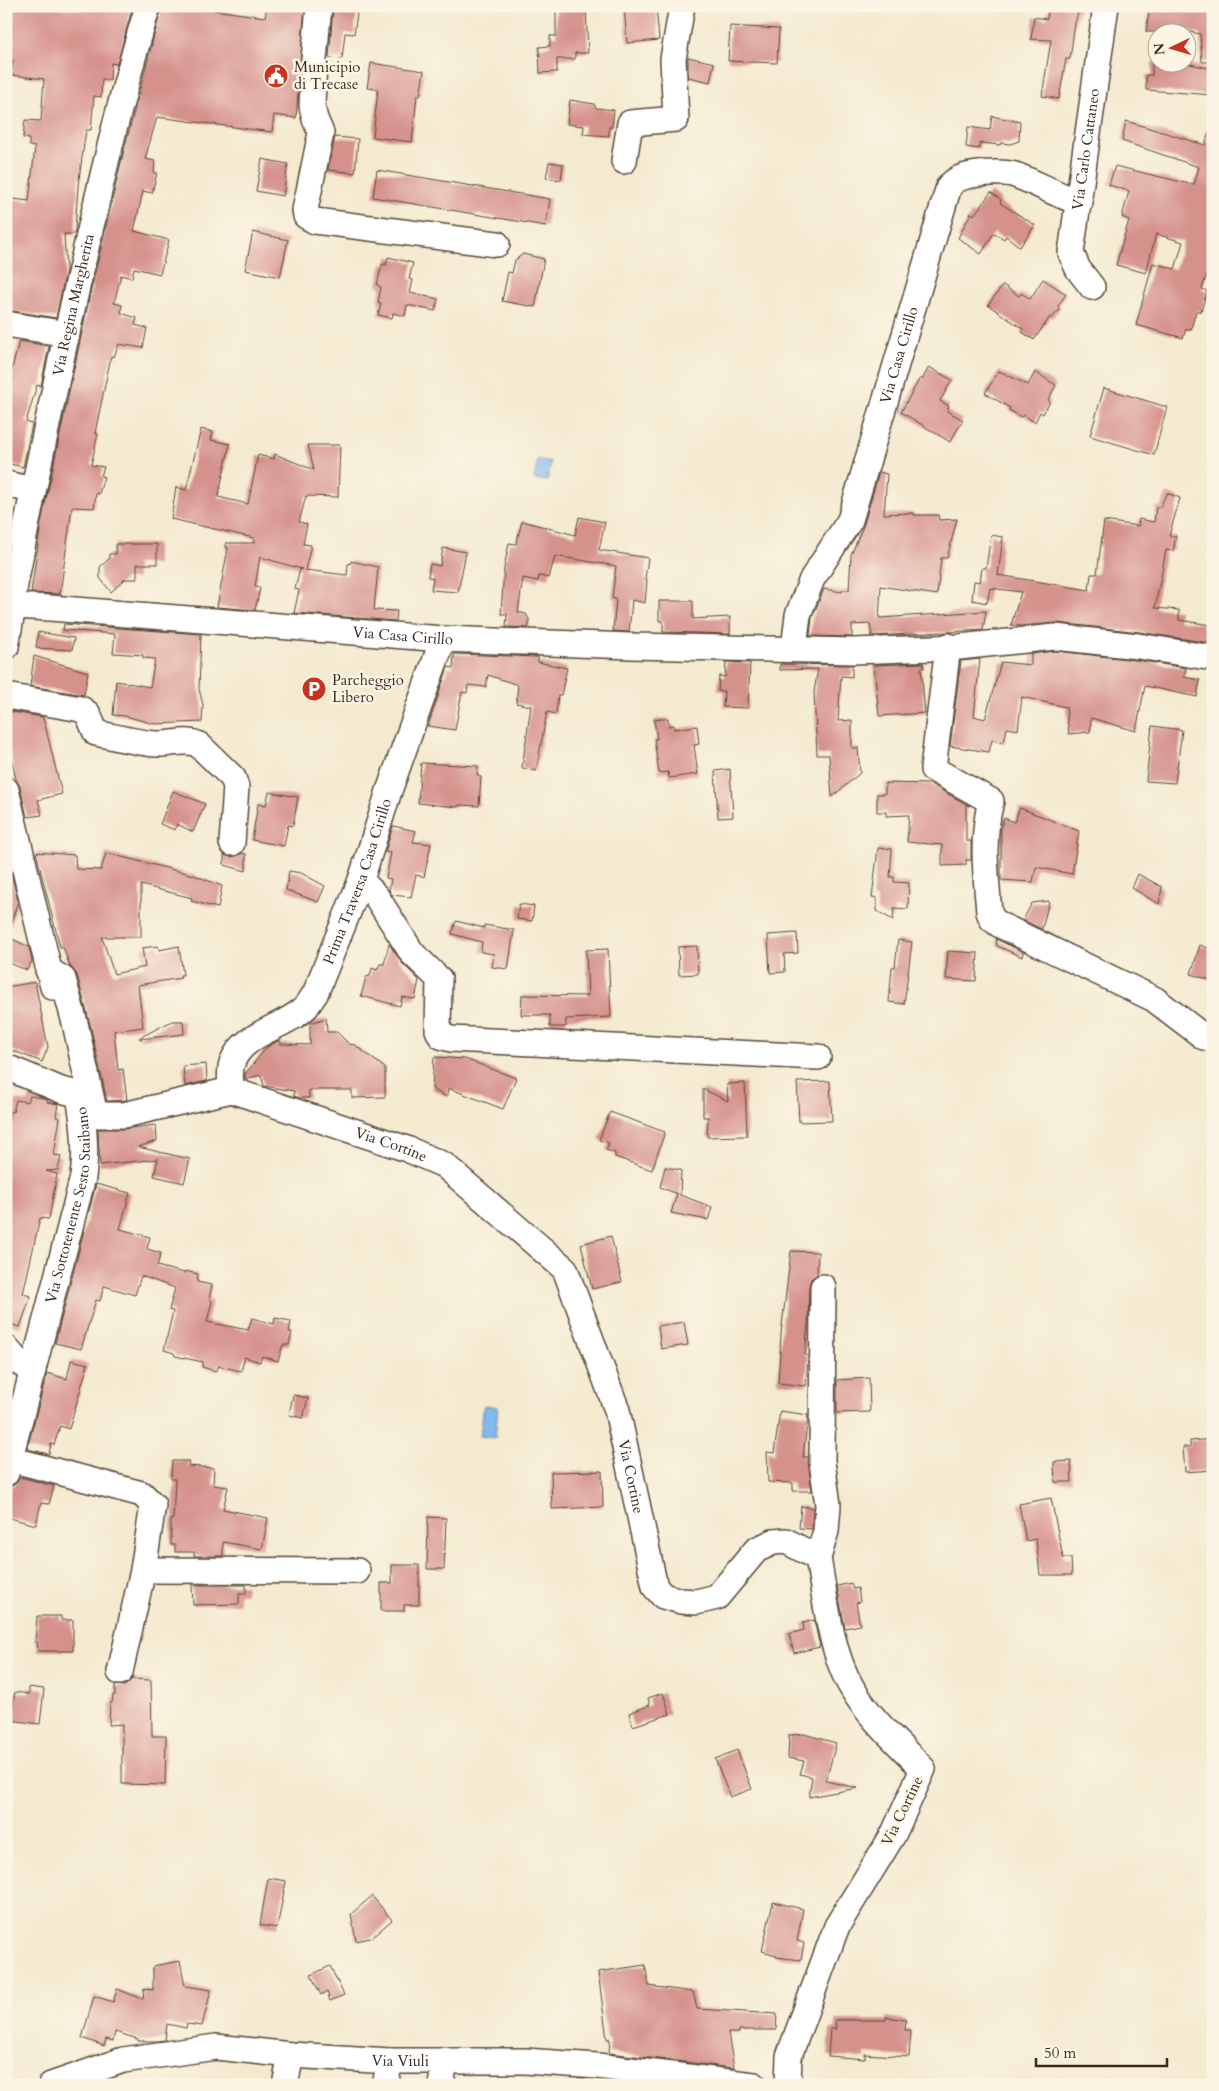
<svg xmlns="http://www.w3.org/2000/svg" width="1219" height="2091" viewBox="0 0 1219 2091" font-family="Cardo,serif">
<rect width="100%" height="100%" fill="#fcf5e5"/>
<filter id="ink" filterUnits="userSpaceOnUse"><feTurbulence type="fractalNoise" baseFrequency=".02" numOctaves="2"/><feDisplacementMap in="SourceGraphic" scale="10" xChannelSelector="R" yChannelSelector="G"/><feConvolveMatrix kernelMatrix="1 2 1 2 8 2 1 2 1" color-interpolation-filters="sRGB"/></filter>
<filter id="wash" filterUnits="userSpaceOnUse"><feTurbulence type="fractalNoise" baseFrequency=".0096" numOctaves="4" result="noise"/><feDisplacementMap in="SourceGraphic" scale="20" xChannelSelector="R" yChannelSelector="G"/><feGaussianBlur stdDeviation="1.12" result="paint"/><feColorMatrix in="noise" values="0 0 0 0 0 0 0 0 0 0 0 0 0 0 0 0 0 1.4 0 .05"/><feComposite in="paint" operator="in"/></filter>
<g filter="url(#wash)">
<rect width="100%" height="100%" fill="#f4ead0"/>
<g fill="#7fbaf1" stroke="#5d7288">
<polygon points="538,459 551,462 547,481 534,479"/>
<polygon points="484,1405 498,1407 495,1438 480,1436"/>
</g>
<g id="blocks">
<g fill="#d5918c">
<polygon points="6,6 55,6 55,8 81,9 82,6 133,6 117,64 111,63 110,80 102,79 101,97 94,96 91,130 86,130 78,186 75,230 74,234 64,234 66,270 56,318 6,310 6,198 29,201 35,147 29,146 29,139 23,138 25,120 41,121 44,79 11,75 13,60 6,59"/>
<polygon points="162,6 214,6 214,10 265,17 267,6 305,6 296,118 274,115 272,132 157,117 145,159 155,161 154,173 157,173 152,193 143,191 134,231 169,240 160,274 134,268 132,278 121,275 114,303 122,305 121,313 137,318 135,325 147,328 143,348 119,344 114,357 111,356 95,433 98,434 91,465 104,467 101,476 104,477 99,494 96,493 94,508 72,507 60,594 31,593 41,523 89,299 123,154"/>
<polygon points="333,6 358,6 354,34 345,33 342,59 329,58"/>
<polygon points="556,6 586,6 588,53 575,53 575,59 557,59 557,72 540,73 539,47 550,46 550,36 556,36"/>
<polygon points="624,6 656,6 659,40 627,43"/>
<polygon points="1049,6 1080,6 1075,23 1070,59 1066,59 1059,99 1042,96 1051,40 1031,39 1034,17 1047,19"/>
<polygon points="1150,6 1193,6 1213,10 1213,62 1202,62 1200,34 1175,29 1174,32 1146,32"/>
<polygon points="730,26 779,29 777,63 728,61"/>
<polygon points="688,57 714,63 710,82 688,77"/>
<polygon points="1152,62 1181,62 1213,69 1213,95 1146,90 1146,75 1152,75"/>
<polygon points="371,63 424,71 420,96 417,96 412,142 373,137 378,89 367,88"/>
<polygon points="570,100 594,104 596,108 614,110 612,127 609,127 609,136 583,134 584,126 567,124"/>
<polygon points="992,116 1020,122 1019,141 1010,144 1001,143 1000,145 980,143 979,149 966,147 968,127 990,130"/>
<polygon points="1126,121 1205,145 1209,132 1213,132 1213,255 1202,289 1207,291 1201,311 1196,311 1191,329 1186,329 1183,338 1136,325 1153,263 1175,269 1183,242 1156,234 1146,273 1116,265 1129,220 1122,217 1129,191 1109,185 1115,166 1194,185 1199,167 1122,141"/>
<polygon points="335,137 358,139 355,173 328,170"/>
<polygon points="262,159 288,164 283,196 256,191"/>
<polygon points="549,162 563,164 561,180 546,178"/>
<polygon points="377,170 550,199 546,226 373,197"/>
<polygon points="991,192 1001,200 1000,203 1035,225 1020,247 1006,236 1004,239 994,233 981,254 958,238 971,213 974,215"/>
<polygon points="253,232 288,240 280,277 245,270"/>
<polygon points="523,254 544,259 535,307 502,301 508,272 512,273 515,260"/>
<polygon points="388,257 413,263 409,279 413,280 410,293 438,299 435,311 407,305 405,316 393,313 392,318 378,315 381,304 378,303 381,287 377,285 382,264 386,265"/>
<polygon points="1043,279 1066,294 1058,306 1060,309 1052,318 1050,317 1034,340 1022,332 1023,329 988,305 1003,285 1019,296 1021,293 1030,299"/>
<polygon points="19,341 49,346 41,386 37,385 26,422 32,424 23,467 6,463 6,402 13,378 10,377"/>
<polygon points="929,367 952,380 940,401 949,406 947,411 963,420 950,442 901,412 920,378 922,380"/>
<polygon points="999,371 1028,385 1035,372 1056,385 1048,400 1050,402 1043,414 1040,412 1035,422 1023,415 1021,417 1009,410 1010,408 985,393"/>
<polygon points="1104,388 1167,407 1154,455 1090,436"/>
<polygon points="201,429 213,432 211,440 230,444 218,497 248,504 258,455 274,459 275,454 314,470 308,445 340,445 338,497 306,496 299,522 307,524 303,544 311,545 305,570 347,575 348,564 351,563 351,561 378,567 374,610 397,611 396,621 294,613 299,590 295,589 300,569 302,569 260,557 255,587 260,588 255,610 217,607 228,548 226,547 226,543 254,543 254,538 171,519 176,487 186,490"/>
<polygon points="879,472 887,474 884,514 914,513 914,515 938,515 939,520 957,519 947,558 941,558 937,595 881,586 879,618 986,611 983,630 872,636 870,624 852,625 852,637 810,636 812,618 824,589 842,592 842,590 849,590 851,555 864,524"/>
<polygon points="1167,493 1180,498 1169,536 1176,536 1173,551 1166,550 1155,608 1179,610 1179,620 1211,625 1209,643 1140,632 1057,623 1020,626 1011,625 1021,592 990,588 987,603 972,600 974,581 980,582 982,568 986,568 991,535 1003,537 998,575 1089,590 1091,574 1097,574 1104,521 1138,526 1139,519 1154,522 1156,507 1160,507"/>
<polygon points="579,517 605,522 599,550 648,558 645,579 647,579 645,603 632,600 629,632 613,631 616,599 612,598 616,566 555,556 549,578 539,576 538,581 523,578 518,612 526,614 529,619 529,626 527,628 506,627 507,614 501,614 504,568 509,543 516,544 522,521 575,535"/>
<polygon points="116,544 157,544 157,564 137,564 137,579 125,579 111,592 100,578 100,567 109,559 109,554 116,554"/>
<polygon points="443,548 466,552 458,592 431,590 433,578 428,577 430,564 440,566"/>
<polygon points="659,601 693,601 693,619 730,617 730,634 663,632 663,621 659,621"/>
<polygon points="64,624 201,634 199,689 203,705 202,722 155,724 125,716 113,715 116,681 150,687 155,659 143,658 143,655 113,653 115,634 63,630"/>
<polygon points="38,632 74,638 72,650 36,648"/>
<polygon points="1055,651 1136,660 1186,668 1184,677 1200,680 1197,697 1145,686 1136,731 1091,718 1090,732 1069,734 1066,707 1022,697 1018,730 1007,728 1004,743 992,740 989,752 950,746 961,661 980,659 974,716 985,719 1001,662 1031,665 1031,654"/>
<polygon points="454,654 538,657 538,662 567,668 561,695 558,695 556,714 547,712 536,771 522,768 531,706 516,703 518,685 488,675 486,687 468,685 467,693 462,692 455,730 428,726 448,667 453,668"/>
<polygon points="34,656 88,672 84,695 30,686"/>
<polygon points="726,662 750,663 748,708 723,707 724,691 718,691 719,676 725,677"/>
<polygon points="923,663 924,668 921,668 925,713 879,716 874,665"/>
<polygon points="780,664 852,665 852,677 841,676 838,721 852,720 852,748 858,748 860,773 832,797 829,755 817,755 814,692 818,669 780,670"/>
<polygon points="6,711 43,717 62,794 38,800 42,815 27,817 20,787 16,779 6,737"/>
<polygon points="668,718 669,726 674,725 674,729 697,726 699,744 694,745 698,774 669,778 668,772 659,773 654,739 657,739 654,720"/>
<polygon points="1152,726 1182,730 1175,783 1146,781"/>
<polygon points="421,763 478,766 477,775 481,777 479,806 459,805 458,807 418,803"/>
<polygon points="730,769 733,817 718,818 715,771"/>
<polygon points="885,783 930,784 970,806 966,805 966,841 971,841 971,860 966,860 966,865 942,866 942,845 907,842 909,815 886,816 886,812 877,812 877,794 885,794"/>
<polygon points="173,791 205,804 193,832 177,824 175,830 160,824"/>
<polygon points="269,792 298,797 293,826 288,825 284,846 252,840 258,804 266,805"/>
<polygon points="1020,808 1079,831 1072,874 1036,867 1033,882 1001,880 1001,827 1004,818 1014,822"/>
<polygon points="393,826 416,831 413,842 431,844 424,877 416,875 411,897 392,895 389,890 391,879 386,878 391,853 385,852"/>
<polygon points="878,848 892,849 890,877 894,877 894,882 909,883 908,909 894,908 893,920 877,911 877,898 872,897"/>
<polygon points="36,852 75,855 76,869 101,870 106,853 194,875 222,886 218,908 191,901 192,898 141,885 141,937 102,937 114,974 145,967 142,948 158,946 159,950 179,946 183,975 180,975 181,978 138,985 143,1027 114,1031 118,1070 123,1069 127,1100 107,1101 89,1020 77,975 70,966 63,947 60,947"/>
<polygon points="6,853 18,901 10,926 6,926"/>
<polygon points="242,853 246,854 246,871 224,865 224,855 231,857"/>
<polygon points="289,871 301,873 325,886 318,902 286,890"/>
<polygon points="1138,874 1162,887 1159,904 1132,888"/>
<polygon points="1049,901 1042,929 1023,920 1032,903"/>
<polygon points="519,904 534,906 532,921 517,919"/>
<polygon points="456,921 484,928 484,925 514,930 508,969 492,967 494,954 481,952 482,942 452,934"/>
<polygon points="797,933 798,953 784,954 785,972 770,973 768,935"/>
<polygon points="6,936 29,947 32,961 27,970 6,962"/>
<polygon points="996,939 1023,952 1022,957 997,946"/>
<polygon points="898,940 912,942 904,1004 889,1002 892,967 895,967"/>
<polygon points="389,944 402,963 419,980 415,999 402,997 400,1006 361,996 366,977 370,976 372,968 377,970 380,964 384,964"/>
<polygon points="1200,945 1213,950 1213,981 1191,974"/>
<polygon points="697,946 698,974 679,975 678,947"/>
<polygon points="608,949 611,1017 566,1019 566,1027 550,1027 550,1015 521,1015 522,995 588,996 586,950"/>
<polygon points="948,951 978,953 976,981 946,979"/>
<polygon points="35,982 48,1047 42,1062 6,1048 6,987"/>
<polygon points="326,1018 327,1032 337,1032 349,1044 355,1045 385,1068 385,1097 352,1098 352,1090 309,1090 309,1098 300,1098 294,1096 294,1091 264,1086 261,1075 245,1079 245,1074 267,1047 280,1040 280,1044 310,1045 310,1023"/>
<polygon points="172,1021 183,1021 184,1034 140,1039 139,1038"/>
<polygon points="434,1057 465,1059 516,1078 503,1109 448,1088 447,1097 432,1089"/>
<polygon points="206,1064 207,1081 185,1086 183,1066"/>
<polygon points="830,1081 832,1121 799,1122 797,1082"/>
<polygon points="745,1083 747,1136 707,1137 708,1117 703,1117 703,1089 728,1101 727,1084"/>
<polygon points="30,1096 43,1098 48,1100 47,1102 58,1104 56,1117 60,1118 54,1155 61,1156 58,1170 46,1171 57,1174 49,1219 40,1218 23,1294 31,1296 20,1327 6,1323 6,1131 10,1111 13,1112 16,1100 28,1102"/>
<polygon points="610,1112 665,1132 652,1170 615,1157 615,1153 606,1150 609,1143 599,1140"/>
<polygon points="156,1125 157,1141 138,1147 190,1159 184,1183 154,1176 158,1159 100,1165 98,1129 124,1129"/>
<polygon points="665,1167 681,1170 680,1195 712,1207 708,1220 671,1213 677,1194 660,1187"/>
<polygon points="96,1184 130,1193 120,1229 150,1237 147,1249 161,1253 157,1266 184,1273 185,1271 198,1274 197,1282 212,1285 209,1299 212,1301 207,1322 248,1330 252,1318 274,1324 275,1318 291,1321 289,1332 292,1332 289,1345 283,1345 278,1361 262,1356 260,1362 245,1357 241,1371 219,1366 216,1371 202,1367 203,1362 175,1356 174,1353 164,1350 173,1311 169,1310 175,1288 141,1276 135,1295 104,1286 100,1301 96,1300 81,1349 55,1343"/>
<polygon points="611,1236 622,1282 592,1289 581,1244"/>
<polygon points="791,1251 818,1252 817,1274 811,1279 809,1287 808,1323 805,1355 808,1356 806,1386 778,1383 781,1334"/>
<polygon points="684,1322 688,1345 661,1349 658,1326"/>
<polygon points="71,1360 88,1364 69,1429 60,1426 54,1445 51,1444 49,1454 27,1449 47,1373 67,1379"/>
<polygon points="869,1378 870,1412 837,1413 837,1380"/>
<polygon points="293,1395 308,1398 303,1418 289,1415"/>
<polygon points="780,1411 808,1415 803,1457 808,1457 812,1491 793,1491 793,1483 768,1482 767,1452 774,1453"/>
<polygon points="1213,1439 1213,1470 1185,1472 1183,1447 1190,1447 1190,1441"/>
<polygon points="172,1461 189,1461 188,1466 214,1468 213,1485 228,1487 223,1509 268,1518 262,1549 223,1542 223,1556 194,1556 194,1552 175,1552 175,1545 171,1545 171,1519 173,1519 175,1479 171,1479"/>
<polygon points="1071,1461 1072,1482 1055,1482 1054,1462"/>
<polygon points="602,1471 603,1507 552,1509 551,1472"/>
<polygon points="20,1477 54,1486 49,1504 41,1503 36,1525 6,1517 6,1504 10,1487 17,1483"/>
<polygon points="1051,1498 1063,1558 1071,1558 1072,1575 1040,1575 1036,1539 1026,1541 1019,1504"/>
<polygon points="801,1506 813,1508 812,1529 799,1528"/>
<polygon points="428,1517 446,1518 444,1569 427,1569"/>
<polygon points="392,1565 419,1565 419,1605 404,1605 404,1611 381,1611 381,1583 392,1583"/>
<polygon points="851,1583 853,1589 858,1588 860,1602 856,1603 860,1625 845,1628 837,1586"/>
<polygon points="192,1585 246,1585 246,1594 239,1594 239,1604 193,1605"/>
<polygon points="37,1616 61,1616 61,1620 73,1620 73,1651 38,1651 37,1642 35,1642"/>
<polygon points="814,1620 820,1647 794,1653 789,1634 804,1630 803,1623"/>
<polygon points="132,1679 151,1680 152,1736 166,1736 165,1785 122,1784 122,1724 109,1725 110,1703 112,1703 113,1695 115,1695 115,1685 125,1686"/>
<polygon points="29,1687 44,1689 40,1724 10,1720 15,1692 29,1694"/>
<polygon points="663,1693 670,1714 633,1726 629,1713 650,1705 648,1698"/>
<polygon points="804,1734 836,1743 826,1781 858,1788 809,1797 812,1777 800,1774 804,1761 788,1758 789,1735"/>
<polygon points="737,1750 752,1789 730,1797 715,1759"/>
<polygon points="268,1878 286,1881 277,1928 260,1925"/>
<polygon points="372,1896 392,1920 371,1938 356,1941 351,1914"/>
<polygon points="773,1902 803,1909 797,1941 804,1943 801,1960 776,1957 776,1955 762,1951"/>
<polygon points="180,1961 185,1986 211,1990 202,2026 187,2024 186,2028 167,2024 165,2040 157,2041 138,2041 138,2039 115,2032 113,2041 106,2039 104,2046 82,2038 94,1996 113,2002 117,1989 143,1999 144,1989 153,1990 153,1966"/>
<polygon points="645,1965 649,1986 693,1992 697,2009 777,2014 776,2030 739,2030 739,2033 728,2033 734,2068 609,2053 610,2039 607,2039 598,1972"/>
<polygon points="330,1966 344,1995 330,2001 327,1992 321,1995 311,1975"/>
<polygon points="886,2017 906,2020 905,2030 911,2030 909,2057 865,2054 865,2059 828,2056 830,2029 836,2029 835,2020 886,2020"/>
</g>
</g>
</g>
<g filter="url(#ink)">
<use href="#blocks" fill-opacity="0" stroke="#574739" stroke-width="1"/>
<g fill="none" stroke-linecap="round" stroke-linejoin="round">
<defs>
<g id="minor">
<polyline points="319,6 314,60 312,106 315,119 321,133 305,210 306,216 315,221 497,244"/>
<polyline points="624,161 630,123 676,119 673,59 682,6"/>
<path id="s1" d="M1092,287L1078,269L1071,253L1106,6"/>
<polyline points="6,324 67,334"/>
<polyline points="6,484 32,490"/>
<path id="s2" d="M13,606L50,608L443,639L631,646L854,651L959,647L1055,637L1138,646L1213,658"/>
<path d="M948,646L933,769L991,801C981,839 986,874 989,912L992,919L1000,925L1154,999L1204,1037L1213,1038"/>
<path id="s3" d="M6,647L13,606V596C31,495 53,396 75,296C97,199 119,102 148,6"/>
<path id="s4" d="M794,649L798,615L812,579L850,520L949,186C952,184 955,180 958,179C970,173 1003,171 1015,175C1038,183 1057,196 1080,202"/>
<path d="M6,696L81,709L88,714L96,733C116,737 137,743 157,744C171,745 187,738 199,745L233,778L236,787L232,843"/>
<polyline points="6,790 53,987"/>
<polyline points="361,880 376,896 412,953 439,979 438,1030 441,1036 451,1039 818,1057"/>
<path id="s5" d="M48,970L63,979L75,1023L95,1115H124L231,1090L407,1149L444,1165L565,1269L617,1410L655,1587L663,1596L681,1601L696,1602L717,1597L756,1550L773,1542L786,1541L818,1558C825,1597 831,1654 852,1688C870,1719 898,1743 923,1769L893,1835L837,1926L789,2056L788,2085"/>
<polyline points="6,1067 61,1090 78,1094"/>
<path id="s6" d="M231,1090C231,1081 229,1072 232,1063C243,1032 285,1028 306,1007C309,1003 312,998 315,994L361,880L389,791L443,639"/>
<polyline points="6,1348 18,1362 33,1371"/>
<polyline points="10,1459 142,1494 153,1505 143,1570 120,1672"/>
<path id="s7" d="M6,1473L83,1177C87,1149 84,1123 79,1096"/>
<polyline points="818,1558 826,1531 828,1505 822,1462 823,1287"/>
<polyline points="143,1570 357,1571"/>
<path id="s8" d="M51,2085L123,2060L216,2047L291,2055L390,2061H525L597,2066L754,2085"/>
<polyline points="285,2085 291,2055"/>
<polyline points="385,2085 390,2061"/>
<polyline points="441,2085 445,2060"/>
</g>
</defs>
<use href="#minor" stroke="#574739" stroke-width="28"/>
<use href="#minor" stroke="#fff" stroke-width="25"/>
</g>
</g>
<defs>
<symbol id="civic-disc" viewBox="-11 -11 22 22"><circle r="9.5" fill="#c8321e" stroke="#fcf5e5"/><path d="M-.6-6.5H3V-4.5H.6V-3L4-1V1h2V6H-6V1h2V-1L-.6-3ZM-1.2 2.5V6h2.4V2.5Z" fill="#fff"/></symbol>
<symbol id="parking-disc" viewBox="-11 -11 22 22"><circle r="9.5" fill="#c8321e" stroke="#fcf5e5"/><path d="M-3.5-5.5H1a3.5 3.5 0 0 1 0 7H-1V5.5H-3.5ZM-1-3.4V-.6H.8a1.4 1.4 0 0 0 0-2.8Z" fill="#fff"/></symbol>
</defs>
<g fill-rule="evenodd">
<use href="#civic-disc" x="262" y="62" width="28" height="28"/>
<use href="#parking-disc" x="300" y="675" width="28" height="28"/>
</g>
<g text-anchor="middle" stroke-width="5" stroke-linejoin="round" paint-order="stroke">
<g font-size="15" fill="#3b2a1e" stroke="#fcf5e5" text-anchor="start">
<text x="294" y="72">Municipio<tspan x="294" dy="17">di Trecase</tspan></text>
<text x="332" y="685">Parcheggio<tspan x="332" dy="17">Libero</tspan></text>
</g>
<g font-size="15" fill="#3b2a1e" stroke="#fcf5e5">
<text dy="5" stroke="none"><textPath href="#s1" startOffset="145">Via Carlo Cattaneo</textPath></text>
<text dy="5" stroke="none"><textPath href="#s3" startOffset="349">Via Regina Margherita</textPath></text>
<text dy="5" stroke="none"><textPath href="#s4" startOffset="315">Via Casa Cirillo</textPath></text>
<text dy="5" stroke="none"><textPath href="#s2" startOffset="391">Via Casa Cirillo</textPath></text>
<text dy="5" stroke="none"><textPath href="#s6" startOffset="258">Prima Traversa Casa Cirillo</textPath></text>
<text dy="5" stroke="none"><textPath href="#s5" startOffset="465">Via Cortine</textPath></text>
<text dy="5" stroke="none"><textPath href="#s7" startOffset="276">Via Sottotenente Sesto Staibano</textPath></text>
<text dy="5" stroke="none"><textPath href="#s5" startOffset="900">Via Cortine</textPath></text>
<text transform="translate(902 1811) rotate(-64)" y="5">Via Cortine</text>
<text dy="5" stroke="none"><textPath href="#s8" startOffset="355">Via Viuli</textPath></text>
</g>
</g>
<rect width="1219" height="2091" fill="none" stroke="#fcf5e5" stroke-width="25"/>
<g transform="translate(1172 48) rotate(265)"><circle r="24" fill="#fcf5e5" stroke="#afa495"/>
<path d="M0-4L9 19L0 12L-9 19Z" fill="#c8321e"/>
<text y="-8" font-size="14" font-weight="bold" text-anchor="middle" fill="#3b2a1e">N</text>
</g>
<path d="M1036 2058v8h131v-8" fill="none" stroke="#3b2a1e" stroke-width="2.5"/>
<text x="1044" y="2058" font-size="15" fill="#3b2a1e" stroke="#fcf5e5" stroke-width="4" paint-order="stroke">50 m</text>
</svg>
